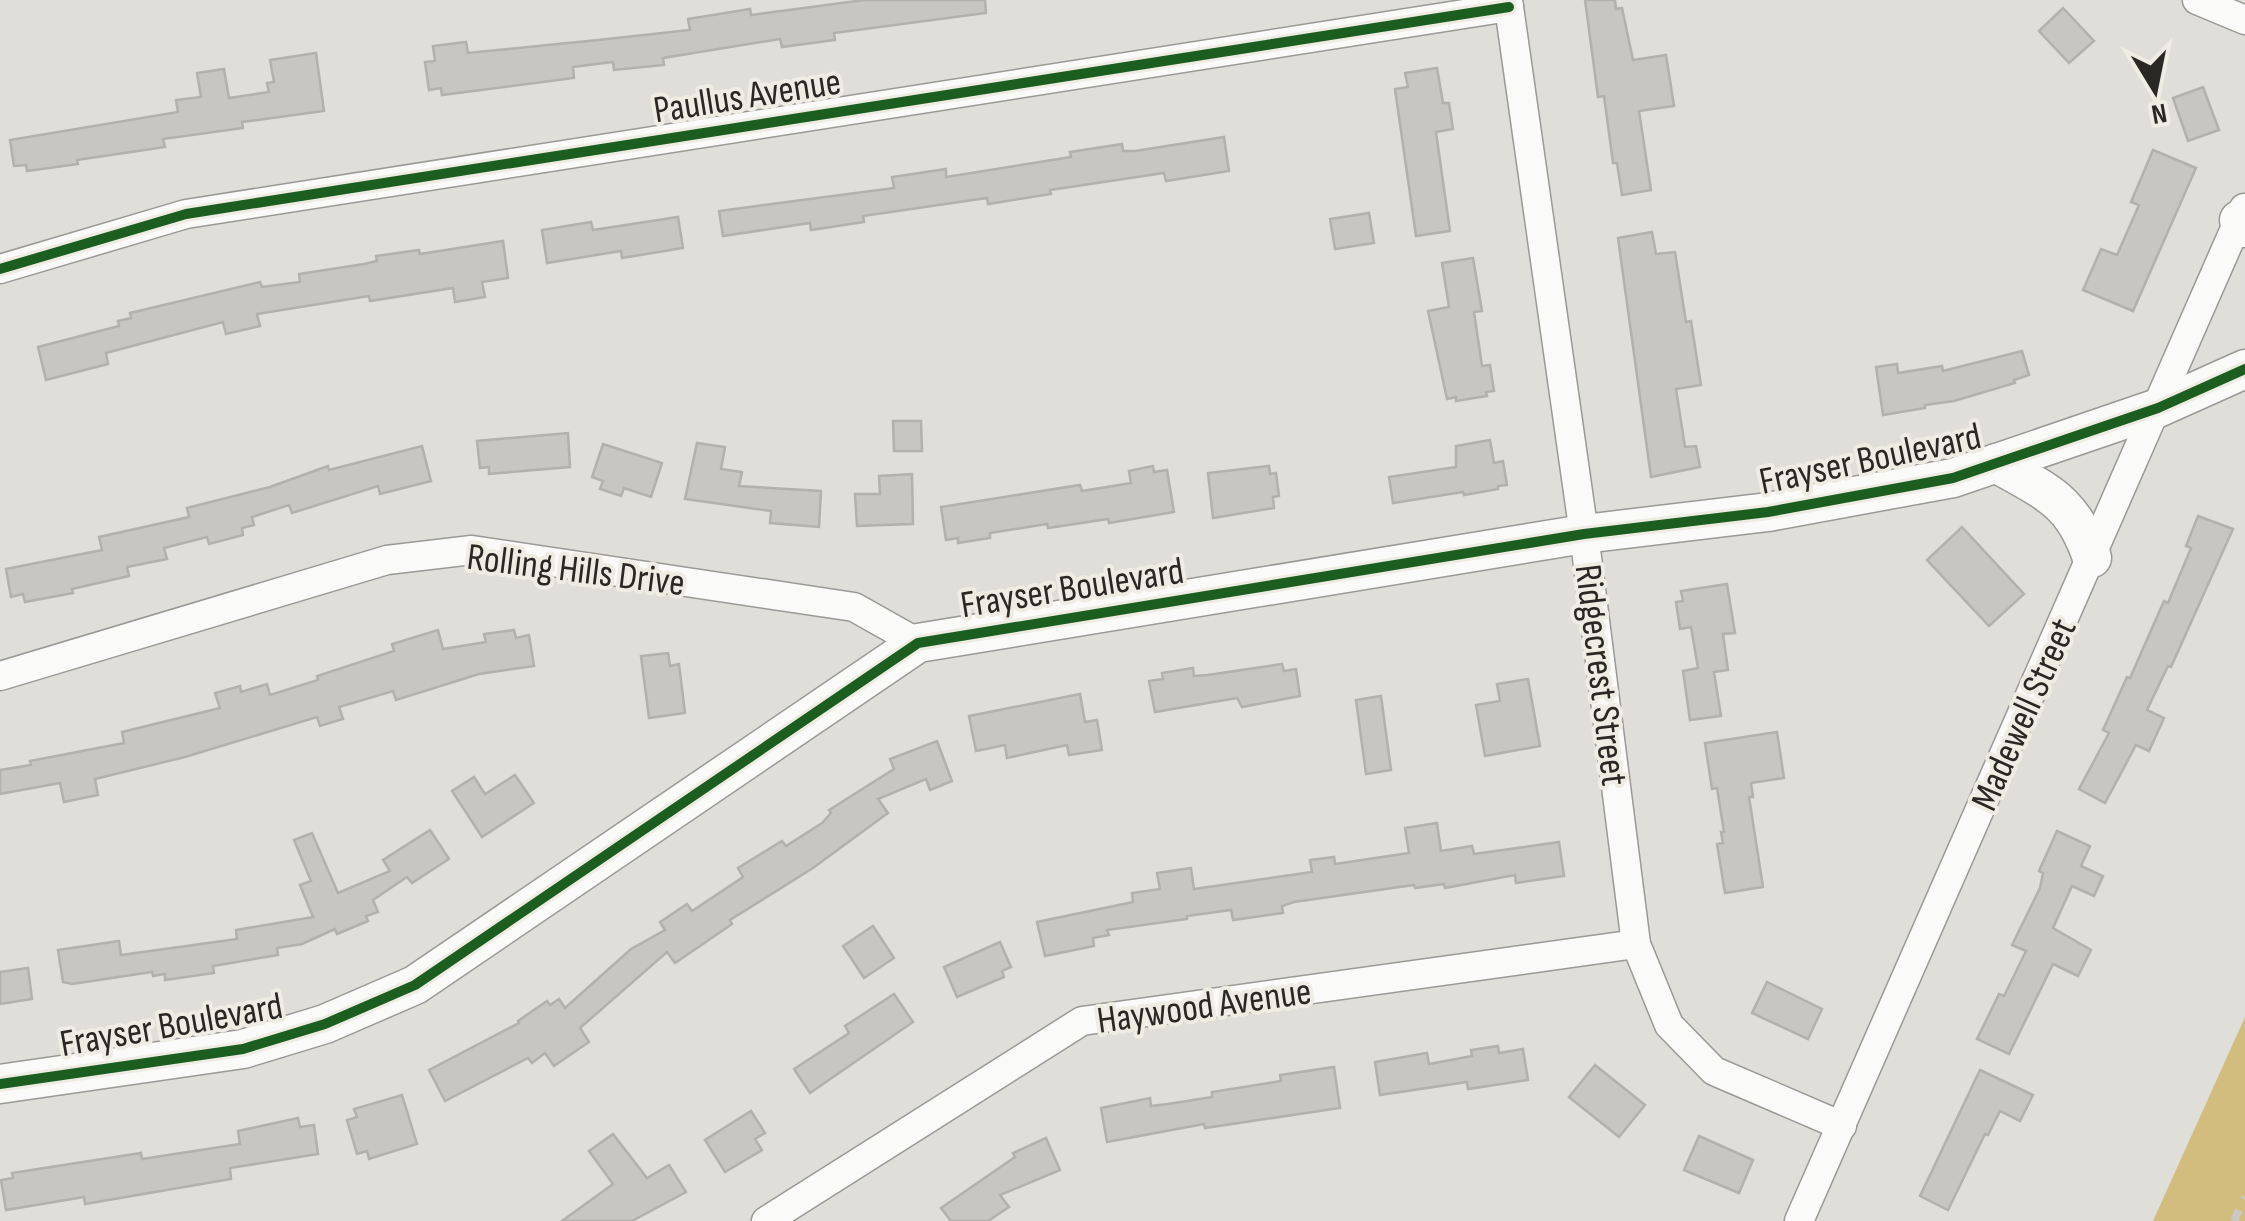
<svg xmlns="http://www.w3.org/2000/svg" width="2245" height="1221" viewBox="0 0 2245 1221" font-family="'Sofia Sans Condensed',sans-serif">
<rect width="100%" height="100%" fill="#dfded8"/>
<polygon fill="#d2bd7f" points="2245,1017 2245,1221 2153,1221"/>
<g fill="#c7c6c1" stroke="#b2b1ae" stroke-width="2.5">
<polygon points="864,0 985,0 986,13 834,33 835,40 782,47 780,39 663,58 664,65 614,70 613,62 573,67 574,78 442,95 441,88 429,90 425,62 435,61 433,46 466,42 468,53 598,40 690,30 688,19 750,9 751,15"/>
<polygon points="1585,0 1615,0 1616,9 1622,8 1633,60 1666,55 1674,106 1639,111 1651,190 1622,195 1617,163 1613,163 1604,96 1598,97"/>
<polygon points="2063,8 2094,41 2069,63 2039,31"/>
<polygon points="316,53 324,111 242,122 243,128 163,139 165,147 77,160 78,164 27,171 26,165 14,166 10,140 178,112 176,100 201,97 197,73 224,69 229,98 269,92 267,83 274,82 270,60"/>
<polygon points="1437,68 1443,103 1449,103 1453,129 1436,132 1450,231 1416,236 1395,89 1408,87 1405,73"/>
<polygon points="2203,87 2219,130 2188,141 2173,98"/>
<polygon points="1224,137 1229,171 1166,181 1164,173 1050,190 1051,194 988,204 987,198 863,216 864,222 811,230 810,223 723,236 719,211 894,188 892,177 946,169 946,177 1071,157 1070,152 1122,144 1123,151 1135,151"/>
<polygon points="2153,150 2196,168 2133,311 2083,290 2101,249 2117,255 2139,205 2131,202"/>
<polygon points="1369,213 1374,243 1335,249 1330,219"/>
<polygon points="678,217 683,248 622,258 621,251 547,263 542,230 591,222 593,230"/>
<polygon points="1652,232 1656,254 1675,252 1686,322 1691,321 1701,385 1676,389 1685,447 1696,446 1700,467 1651,477 1618,238"/>
<polygon points="503,241 508,278 482,282 485,297 455,302 453,288 370,301 369,296 257,314 260,326 226,334 223,322 106,353 108,364 46,380 38,347 119,326 118,321 131,318 130,313 260,282 262,287 300,282 299,274 364,264 377,261 376,256 419,250 420,254"/>
<polygon points="1473,258 1482,311 1474,312 1482,366 1490,365 1494,391 1486,392 1487,396 1456,401 1456,397 1447,399 1428,311 1449,307 1442,263"/>
<polygon points="2022,351 2029,375 2014,380 2015,383 1954,401 1925,405 1925,408 1883,415 1876,367 1897,364 1898,373 1942,366 1943,371"/>
<polygon points="893,421 921,421 922,451 894,451"/>
<polygon points="568,433 570,467 489,474 489,467 480,468 477,441"/>
<polygon points="1490,440 1494,463 1503,461 1507,485 1498,486 1498,489 1464,495 1463,492 1393,503 1389,477 1456,467 1456,446"/>
<polygon points="697,443 725,447 721,469 742,472 739,486 821,491 819,527 770,523 771,511 685,499"/>
<polygon points="603,444 662,463 651,497 624,488 621,496 600,489 603,481 592,477"/>
<polygon points="422,446 431,481 380,494 378,486 292,513 289,505 252,517 254,525 242,528 243,535 209,544 207,537 164,548 167,559 127,567 129,576 72,589 73,593 25,602 23,594 11,597 6,569 102,550 99,537 189,517 187,508 270,487 328,466 329,470"/>
<polygon points="1153,466 1154,472 1167,470 1174,512 1109,523 1108,519 1048,528 1047,524 990,533 990,538 958,543 958,538 946,540 941,507 1080,485 1082,491 1131,483 1129,471"/>
<polygon points="1269,466 1270,474 1276,473 1279,496 1273,497 1274,508 1213,518 1208,473"/>
<polygon points="912,474 913,524 857,526 855,494 880,494 879,476"/>
<polygon points="2198,516 2233,529 2171,667 2168,666 2147,710 2164,718 2149,751 2136,745 2105,803 2079,789 2109,733 2103,730 2127,677 2130,678 2164,601 2168,603 2191,548 2186,546"/>
<polygon points="1962,527 2024,594 1989,626 1927,560"/>
<polygon points="1727,584 1735,633 1723,634 1728,670 1714,672 1721,716 1690,720 1683,671 1698,668 1691,627 1680,629 1676,602 1683,601 1681,591"/>
<polygon points="438,630 443,649 486,642 484,634 514,630 516,638 529,635 534,666 479,674 396,700 393,691 339,707 343,719 320,726 317,717 185,757 95,779 98,795 64,802 60,783 0,794 0,770 31,765 30,761 124,743 122,732 220,708 215,693 240,686 241,692 267,684 270,695 318,680 317,676 394,651 392,644"/>
<polygon points="668,653 670,666 679,664 685,713 649,718 641,656"/>
<polygon points="1282,664 1284,671 1296,669 1300,696 1242,707 1237,698 1155,712 1149,681 1163,679 1162,673 1193,668 1194,676 1208,675"/>
<polygon points="1528,679 1540,746 1485,756 1476,705 1500,701 1497,684"/>
<polygon points="1080,694 1085,722 1097,720 1102,750 1069,755 1067,745 1007,758 1005,745 976,751 969,716"/>
<polygon points="1381,696 1391,770 1366,774 1356,700"/>
<polygon points="1777,732 1784,778 1751,783 1753,797 1749,797 1763,887 1725,893 1717,844 1723,843 1721,832 1724,832 1717,788 1712,789 1705,743"/>
<polygon points="937,741 952,781 930,790 926,779 878,799 888,813 813,868 730,920 732,924 675,963 667,952 580,1028 589,1042 554,1066 545,1053 532,1063 528,1058 445,1101 429,1070 519,1023 518,1021 547,1001 550,1005 559,999 565,1008 631,949 665,930 660,922 687,904 692,911 743,877 738,868 782,841 786,846 822,823 831,813 829,810 894,769 890,759"/>
<polygon points="515,775 534,803 482,837 452,791 474,777 485,794"/>
<polygon points="1437,823 1441,851 1472,846 1474,854 1559,842 1564,876 1516,883 1515,875 1445,888 1444,884 1415,888 1414,885 1294,902 1282,906 1283,913 1233,920 1231,910 1187,916 1187,919 1107,930 1109,935 1093,938 1094,946 1045,956 1037,922 1133,902 1132,893 1160,889 1157,873 1191,868 1194,889 1312,872 1310,860 1334,857 1335,864 1409,853 1405,828"/>
<polygon points="430,830 449,859 412,883 407,877 373,900 378,912 366,916 368,921 337,934 335,929 302,944 277,948 278,955 213,966 214,973 165,980 165,974 153,976 152,972 72,984 63,982 58,950 119,941 121,955 237,939 236,930 313,917 300,885 311,881 294,840 312,833 338,893 390,871 383,860"/>
<polygon points="2057,831 2090,846 2081,866 2103,876 2094,896 2072,886 2053,928 2091,950 2078,976 2053,964 2009,1054 1977,1039 1999,994 2004,996 2026,951 2012,945 2040,888 2043,873 2039,871"/>
<polygon points="873,926 894,958 864,978 843,946"/>
<polygon points="1000,942 1011,967 1002,971 1004,977 957,997 944,967"/>
<polygon points="28,968 32,999 0,1004 0,972"/>
<polygon points="1767,982 1822,1009 1808,1039 1752,1013"/>
<polygon points="894,994 913,1022 810,1093 794,1069 849,1033 845,1026"/>
<polygon points="1498,1046 1499,1053 1523,1049 1528,1080 1468,1089 1467,1082 1380,1095 1375,1062 1427,1053 1429,1064 1472,1056 1471,1050"/>
<polygon points="1595,1065 1645,1105 1619,1137 1569,1097"/>
<polygon points="1334,1067 1340,1108 1205,1128 1204,1124 1107,1142 1101,1108 1150,1098 1151,1106 1168,1104 1212,1097 1212,1092 1281,1081 1280,1075"/>
<polygon points="1980,1070 2033,1095 2020,1121 2000,1111 1988,1135 1985,1134 1948,1210 1920,1196"/>
<polygon points="402,1095 417,1144 369,1159 367,1151 357,1154 347,1120 357,1117 354,1109"/>
<polygon points="751,1111 765,1133 755,1139 762,1150 725,1172 705,1140"/>
<polygon points="298,1118 300,1127 314,1125 318,1154 230,1168 231,1179 85,1204 84,1197 6,1210 1,1180 13,1178 12,1173 141,1153 142,1159 240,1144 238,1131"/>
<polygon points="613,1134 647,1178 669,1165 686,1192 632,1221 562,1221 613,1184 589,1151"/>
<polygon points="1699,1136 1753,1160 1739,1193 1684,1170"/>
<polygon points="1046,1138 1060,1170 1000,1195 1009,1207 988,1221 951,1221 941,1208 1015,1157 1013,1153"/>
</g>
<g fill="none" stroke-linecap="round" stroke-linejoin="round">
<defs>
<g id="minor">
<polyline points="1508,0 1584,534 1636,944 1669,1025 1714,1071 1842,1126"/>
<polyline points="2197,0 2245,20"/>
<polyline points="0,269 186,214 1509,7"/>
<polyline points="0,676 387,560 472,550 854,607 918,643"/>
<polyline points="766,1221 1082,1021 1636,944"/>
<polyline points="1799,1221 2244,208"/>
</g>
<g id="secondary">
<polyline points="2239,220 2245,228"/>
<path d="M1996,463C2046,492 2073,500 2092,558"/>
<polyline points="0,1084 243,1049 325,1024 415,985 918,643 1584,534 1768,512 1953,478 2158,408 2245,369"/>
</g>
</defs>
<use href="#minor" stroke="#9a9995" stroke-width="31"/>
<use href="#secondary" stroke="#9a9995" stroke-width="41"/>
<use href="#minor" stroke="#fafaf9" stroke-width="28"/>
<use href="#secondary" stroke="#fafaf9" stroke-width="38"/>
<polyline stroke="#c8c8c6" stroke-width="8" stroke-dasharray="12 12" stroke-linecap="butt" points="2234,1221 2245,1197"/>
<defs>
<g id="cycleway">
<polyline points="0,269 186,214 1509,7"/>
<polyline points="0,1084 243,1049 325,1024 415,985 918,643 1584,534 1768,512 1953,478 2158,408 2245,369"/>
</g>
</defs>
<use href="#cycleway" stroke="#efece3" stroke-width="16"/>
<use href="#cycleway" stroke="#1b5e20" stroke-width="10"/>
</g>
<g text-anchor="middle" stroke-width="8" stroke-linejoin="round" paint-order="stroke">
<g font-size="38" fill="#2a2825" stroke="#efece3">
<text transform="translate(747 95) rotate(-9)" y="13">Paullus Avenue</text>
<text transform="translate(1870 458) rotate(-12)" y="13">Frayser Boulevard</text>
<text transform="translate(576 569) rotate(7)" y="13">Rolling Hills Drive</text>
<text transform="translate(1072 587) rotate(-9)" y="13">Frayser Boulevard</text>
<text transform="translate(1602 675) rotate(83)" y="13">Ridgecrest Street</text>
<text transform="translate(2023 714) rotate(-66)" y="13">Madewell Street</text>
<text transform="translate(1204 1005) rotate(-8)" y="13">Haywood Avenue</text>
<text transform="translate(171 1024) rotate(-10)" y="13">Frayser Boulevard</text>
</g>
</g>
<g transform="translate(2155 90) rotate(170)" stroke="#efece3" stroke-width="8" paint-order="stroke">
<path d="M0-8L18 38L0 25L-18 38Z" fill="#2a2825"/>
<text y="-15" font-size="28" font-weight="bold" text-anchor="middle" fill="#2a2825">N</text>
</g>
</svg>
